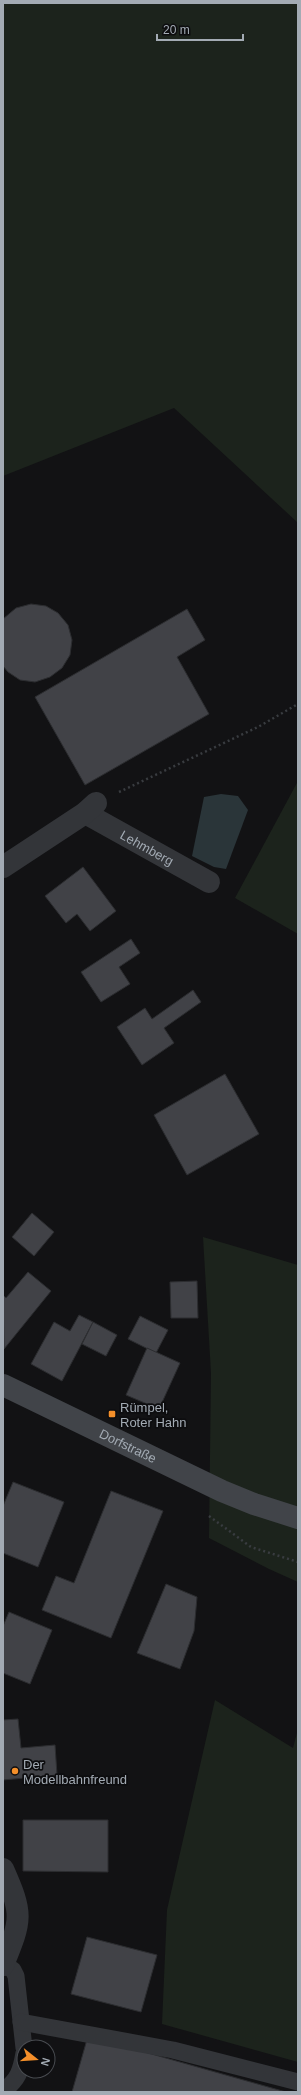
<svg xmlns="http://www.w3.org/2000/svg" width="301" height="2095" viewBox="0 0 301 2095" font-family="Helvetica,sans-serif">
<rect width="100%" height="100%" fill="#121214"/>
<g fill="#1c231c">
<polygon points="3,3 298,3 297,522 174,408 3,476"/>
<polygon points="298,781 298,934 235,898"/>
<polygon points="203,1237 298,1265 298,1582 269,1569 209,1538 211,1373"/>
<polygon points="215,1700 293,1748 298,1729 298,2062 162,2024 167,1910"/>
</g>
<polygon fill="#2a3539" points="221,794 238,796 248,810 226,869 214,867 192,856 204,797"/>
<g fill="#414247" stroke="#2c2d30">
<polygon points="31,604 46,606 58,613 68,625 72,640 70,655 62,668 50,677 35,682 20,680 8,672 3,666 3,619 16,608"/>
<polygon points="187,609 205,640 177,657 209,714 85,785 35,697"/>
<polygon points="83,867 116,911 90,931 77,914 66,923 45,896"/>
<polygon points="131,939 140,953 119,967 130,984 101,1002 81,972"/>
<polygon points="193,990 201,1002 164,1028 174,1043 142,1065 117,1027 145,1008 152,1019"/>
<polygon points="225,1074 259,1134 187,1175 154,1115"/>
<polygon points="32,1213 54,1232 34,1256 12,1237"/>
<polygon points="28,1272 51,1291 4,1349 3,1295 6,1298"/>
<polygon points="197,1281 198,1318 171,1318 170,1282"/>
<polygon points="79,1315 93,1322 62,1381 31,1364 54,1322 70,1331"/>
<polygon points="140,1316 168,1330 156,1353 128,1339"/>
<polygon points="93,1322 117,1335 106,1356 82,1344"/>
<polygon points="147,1348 180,1363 159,1409 126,1395"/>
<polygon points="13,1482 64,1502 38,1567 3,1553 3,1506"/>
<polygon points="111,1491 163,1511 111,1638 42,1610 56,1576 74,1583"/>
<polygon points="166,1584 197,1597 194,1631 180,1669 137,1653"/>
<polygon points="9,1612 52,1630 30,1684 3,1673 3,1626"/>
<polygon points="18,1719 21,1748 55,1745 57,1775 3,1780 3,1720"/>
<polygon points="23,1820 108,1820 108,1872 23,1871"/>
<polygon points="87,1937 157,1955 141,2012 71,1994"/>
<polygon points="88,2036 286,2092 72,2092"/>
</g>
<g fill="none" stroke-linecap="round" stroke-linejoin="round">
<g stroke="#393c40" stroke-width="2.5" stroke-dasharray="2 3" stroke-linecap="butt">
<polyline points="119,792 258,727 298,704"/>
<polyline points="209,1516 251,1547 298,1562"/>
</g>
<g stroke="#333539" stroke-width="17">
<polyline points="3,1964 13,1970 16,1976 24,2048"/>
<polyline points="21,2022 173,2050 298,2082"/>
<path d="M3,2091C18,2080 21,2071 24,2053"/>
</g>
<g stroke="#333539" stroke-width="22">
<path id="s1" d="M85,813L209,882"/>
<polyline points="3,867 85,813 96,803"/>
<path d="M3,1869C23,1914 22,1919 3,1965"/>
</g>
<path stroke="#414449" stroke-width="22" id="s2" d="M3,1385L222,1491L254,1504L298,1518"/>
</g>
<g fill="#f48f2a" stroke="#0d0d0f" stroke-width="1.5">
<rect x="108" y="1410" width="8" height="8" rx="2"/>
<circle cx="15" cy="1771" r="4"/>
</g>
<g text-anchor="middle" stroke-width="3.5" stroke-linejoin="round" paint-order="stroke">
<g font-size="13" fill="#a3abb4" stroke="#0d0d0f">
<text dy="5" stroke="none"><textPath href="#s1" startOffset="71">Lehmberg</textPath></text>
<text dy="5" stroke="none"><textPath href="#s2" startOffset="139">Dorfstraße</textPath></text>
</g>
<g font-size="13" fill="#a3abb4" stroke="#0d0d0f" text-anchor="start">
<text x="120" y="1412">Rümpel,<tspan x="120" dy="15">Roter Hahn</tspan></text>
<text x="23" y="1769">Der<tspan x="23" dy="15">Modellbahnfreund</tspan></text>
</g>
</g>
<rect width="301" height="2095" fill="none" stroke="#a3abb4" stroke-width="8"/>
<g transform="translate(36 2059) rotate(107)"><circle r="19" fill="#0d0d0f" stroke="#494c51"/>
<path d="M0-3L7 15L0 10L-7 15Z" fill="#f48f2a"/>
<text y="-6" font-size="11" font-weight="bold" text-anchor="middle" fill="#a3abb4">N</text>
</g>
<path d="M157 34v6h86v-6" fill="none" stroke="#a3abb4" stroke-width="2"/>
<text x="163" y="34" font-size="12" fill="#a3abb4" stroke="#0d0d0f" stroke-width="3" paint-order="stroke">20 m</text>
</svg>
